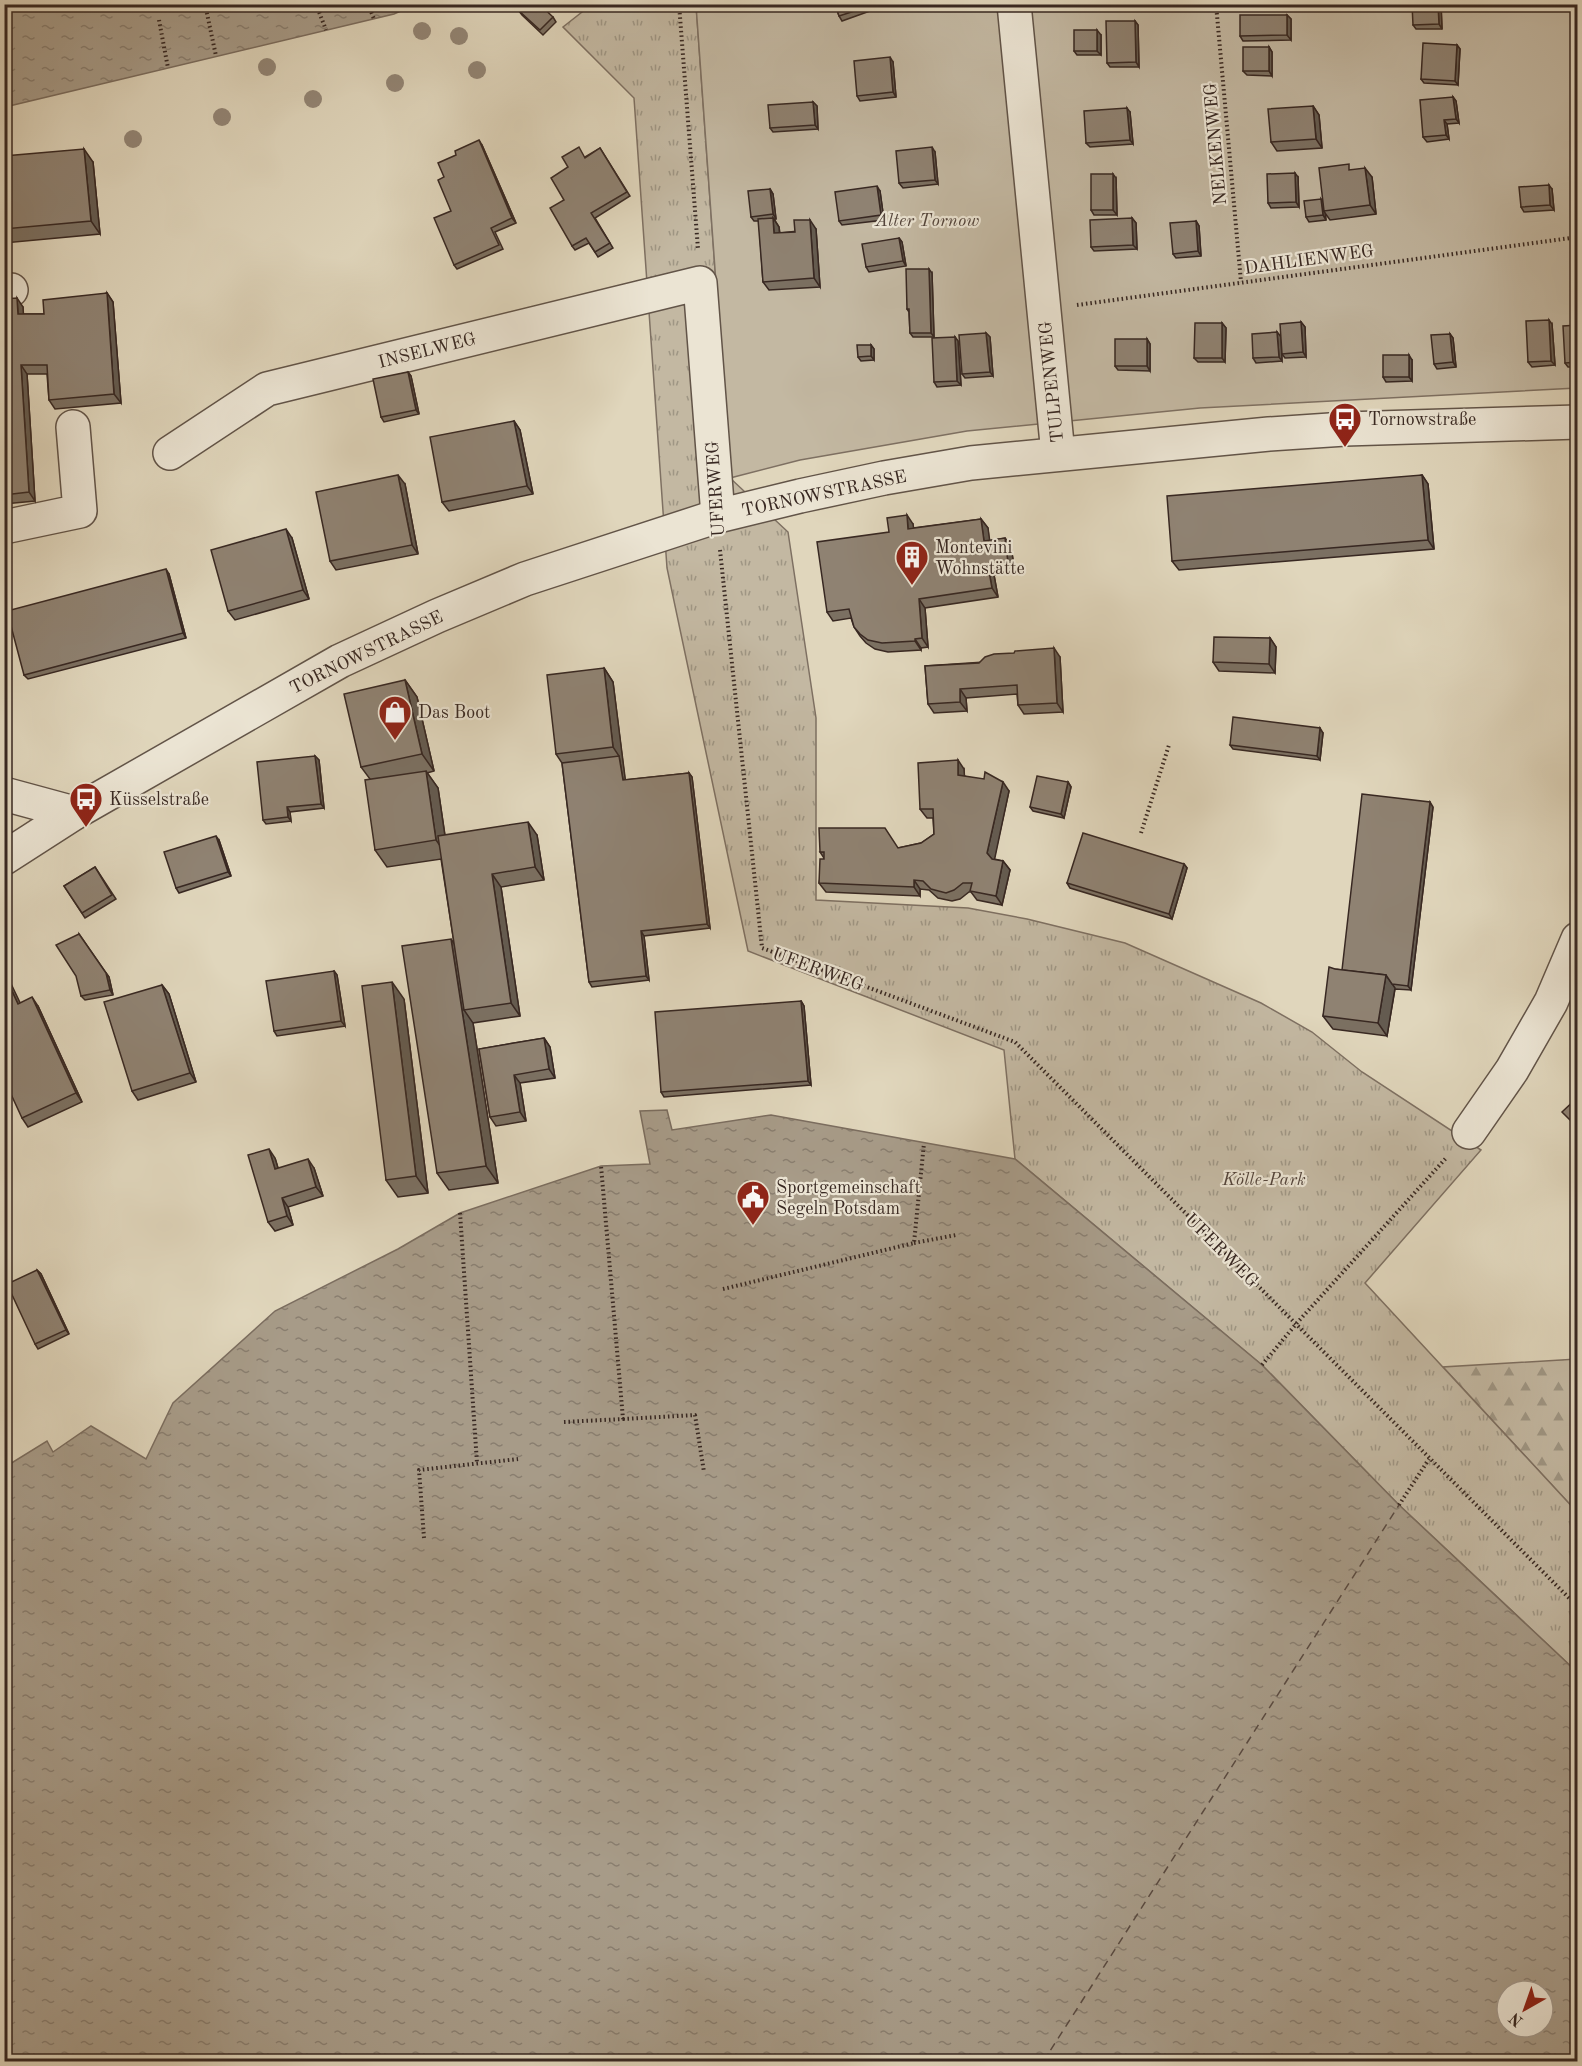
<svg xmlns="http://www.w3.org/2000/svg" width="1582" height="2066" viewBox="0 0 1582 2066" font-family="'Old Standard TT',serif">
<defs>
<pattern id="forest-firs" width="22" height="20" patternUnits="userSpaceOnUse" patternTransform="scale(1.5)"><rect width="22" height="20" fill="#c3b8a2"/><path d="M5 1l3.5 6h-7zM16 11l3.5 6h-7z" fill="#9f9684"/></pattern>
<pattern id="park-tufts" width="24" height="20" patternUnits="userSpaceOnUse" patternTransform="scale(1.5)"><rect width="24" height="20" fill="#c3b8a2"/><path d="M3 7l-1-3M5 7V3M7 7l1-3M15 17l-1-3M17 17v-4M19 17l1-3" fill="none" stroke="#9f9684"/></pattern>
<pattern id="water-ripples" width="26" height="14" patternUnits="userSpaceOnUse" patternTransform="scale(1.5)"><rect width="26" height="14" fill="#a79b88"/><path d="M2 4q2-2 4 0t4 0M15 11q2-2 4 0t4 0" fill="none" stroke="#897e6f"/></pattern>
</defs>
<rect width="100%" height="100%" fill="#e0d6bc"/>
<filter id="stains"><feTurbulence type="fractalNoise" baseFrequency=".00333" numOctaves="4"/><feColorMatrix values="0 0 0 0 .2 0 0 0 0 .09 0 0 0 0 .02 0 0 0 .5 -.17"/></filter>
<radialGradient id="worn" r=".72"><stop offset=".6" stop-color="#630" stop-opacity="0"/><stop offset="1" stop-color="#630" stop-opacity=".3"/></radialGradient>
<polygon fill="url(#forest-firs)" stroke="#7e7062" stroke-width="1.5" points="1577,1359 1577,1512 1443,1367"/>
<polygon fill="url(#park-tufts)" stroke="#7e7062" stroke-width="1.5" points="591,5 696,5 730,478 788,532 816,718 816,900 968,908 1027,919 1125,943 1261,1003 1312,1032 1362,1072 1481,1150 1365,1283 1577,1512 1577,1672 1399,1505 1262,1365 1015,1159 1004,1050 748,951 667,568 634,98 563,27"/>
<polygon fill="#c3b8a2" stroke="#7e7062" stroke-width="1.5" points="696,5 1577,5 1577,388 1200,408 967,431 800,460 730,478"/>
<g fill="url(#water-ripples)" stroke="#7b6d5f" stroke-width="1.5" fill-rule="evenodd">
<polygon points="4,5 5,4 414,5 394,14 5,107"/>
<path d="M667,1110L672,1130L771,1115L1015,1159L1262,1365L1399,1505L1577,1672V2061H5V1467L47,1441L53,1452L91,1426L146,1459L173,1403L275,1311L398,1249L460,1213L601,1166L650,1164L640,1111ZM1507,1991H1543V2027H1507Z"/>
</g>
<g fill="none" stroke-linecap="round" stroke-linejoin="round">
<polyline stroke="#594a41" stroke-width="1.5" stroke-dasharray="8 6" stroke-linecap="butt" points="1043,2062 1399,1505"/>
<defs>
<g id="minor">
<polyline points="1014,4 1058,454"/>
<polyline points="4,291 11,290"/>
<polyline points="170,453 267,389 700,283 718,516"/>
<polyline points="4,527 80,511 73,427"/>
<polyline points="4,794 74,813"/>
<polyline points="4,858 74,813 340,661 437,616 525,579 718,516 800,496 884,478 971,463 1269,434 1345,429 1578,422"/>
<polyline points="1469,1132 1512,1070 1551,1002 1578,939"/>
</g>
</defs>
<use href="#minor" stroke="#625448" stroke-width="36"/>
<g stroke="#382822" stroke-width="4" stroke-dasharray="1.5 3" stroke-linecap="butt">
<polyline points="205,4 216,56"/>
<polyline points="316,4 326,30"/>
<polyline points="368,4 374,19"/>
<polyline points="679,4 698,249"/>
<polyline points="1216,4 1241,282"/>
<polyline points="159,20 168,68"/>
<polyline points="1077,305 1578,237"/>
<polyline points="720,550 762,948 1015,1042 1578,1607"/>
<polyline points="1141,833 1169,745"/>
<polyline points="460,1213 477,1463"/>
<polyline points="914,1243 956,1235"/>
<polyline points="723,1289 914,1243 924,1143"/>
<polyline points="1262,1365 1296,1324 1447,1157"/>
<polyline points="623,1419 695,1415 704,1472"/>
<polyline points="564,1422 623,1419 601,1166"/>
<polyline points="1399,1505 1429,1459"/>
<polyline points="424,1538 419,1470 518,1459"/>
</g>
<use href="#minor" stroke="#ebe4d3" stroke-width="33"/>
</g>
<g fill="#938676">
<circle cx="422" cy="31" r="9"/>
<circle cx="459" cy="36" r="9"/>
<circle cx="267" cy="67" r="9"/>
<circle cx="477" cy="70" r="9"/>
<circle cx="395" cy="83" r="9"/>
<circle cx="313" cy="99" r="9"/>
<circle cx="222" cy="117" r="9"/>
<circle cx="133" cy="139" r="9"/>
</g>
<g fill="#7b7062" stroke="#382822" stroke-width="1.5">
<polygon points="835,4 868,4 870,11 842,21 839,16"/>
<polygon points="1441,4 1442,29 1416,29 1413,25"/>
<polygon points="518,10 553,17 556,22 543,35 522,15"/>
<polygon points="1287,15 1291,19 1291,40 1243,41 1240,36"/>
<polygon points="1135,21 1138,25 1139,67 1110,67 1107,63"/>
<polygon points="1101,35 1101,55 1077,55 1074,51"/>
<polygon points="1457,45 1460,49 1458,85 1424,83 1421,79"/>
<polygon points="1269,47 1272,52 1272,76 1247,75 1243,71"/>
<polygon points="893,62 896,97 860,101 857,96"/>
<polygon points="1453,97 1456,101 1459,123 1447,124 1449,139 1427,142 1423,137"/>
<polygon points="813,102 817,106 818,129 773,132 770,128"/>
<polygon points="1313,106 1319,115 1322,148 1277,151 1271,142"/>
<polygon points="1130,112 1133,144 1090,147 1086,143"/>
<polygon points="482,145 516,223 495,232 503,249 457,269 454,265 451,211 444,177"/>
<polygon points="600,148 630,196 595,218 613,248 598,257 589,243 575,250 572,246 585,157"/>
<polygon points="935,152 938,184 903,188 899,183"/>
<polygon points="4,156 93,162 100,234 4,243"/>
<polygon points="1353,170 1372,177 1376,214 1330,220 1325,213 1326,220 1309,222 1306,217 1323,202"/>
<polygon points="1298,177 1299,207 1271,208 1268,203"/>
<polygon points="1116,178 1117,215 1094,215 1091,210"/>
<polygon points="770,189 773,194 776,219 774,219 779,227 780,233 816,229 820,287 769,290 763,282 759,221 754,221 751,217"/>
<polygon points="1552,189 1554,210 1524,212 1521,207"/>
<polygon points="880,191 884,220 842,225 839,221"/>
<polygon points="1132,218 1136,223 1137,249 1094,251 1091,247"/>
<polygon points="1196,221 1199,226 1201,256 1176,258 1173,254"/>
<polygon points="899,238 902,242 906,266 869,272 866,267"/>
<polygon points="932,273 934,337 913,337 910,333 909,312 907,309"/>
<polygon points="107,293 113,302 121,403 55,409 49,400 47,374 27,374 35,501 4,504 4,299 23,307 23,314 44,314"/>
<polygon points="1301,322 1305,327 1306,357 1285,358 1282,354"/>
<polygon points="1222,323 1226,328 1225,362 1198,362 1194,358"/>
<polygon points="1552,324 1555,365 1532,367 1528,362"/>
<polygon points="1578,325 1578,367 1568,367 1565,363"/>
<polygon points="1277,332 1281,337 1282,361 1256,363 1253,358"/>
<polygon points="986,333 990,337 993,376 965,378 962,374"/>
<polygon points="1450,334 1453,338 1456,367 1437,369 1434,364"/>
<polygon points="955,337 958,341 961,385 937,387 934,382"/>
<polygon points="1147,339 1150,344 1150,371 1118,370 1115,366"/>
<polygon points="871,345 874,349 874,360 861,361 858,357"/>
<polygon points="1412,360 1412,381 1386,382 1383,377"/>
<polygon points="408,372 411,376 419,414 384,422 381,417"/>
<polygon points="514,421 520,430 533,494 449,511 442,502"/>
<polygon points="1422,475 1428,484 1434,549 1179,570 1172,561"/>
<polygon points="405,484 418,554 336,570 330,561"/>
<polygon points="981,519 988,528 989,541 1005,538 1011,547 1015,572 994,575 998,597 925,608 928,647 921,648 921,650 888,652 875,649 866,643 860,636 854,627 851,618 833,621 827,612 889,532 913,524 913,528"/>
<polygon points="292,538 309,599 235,620 228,611"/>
<polygon points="169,574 186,638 28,679 24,675"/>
<polygon points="1270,638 1276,647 1275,673 1219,671 1213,662"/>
<polygon points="1060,657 1063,712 1024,714 1018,705 1017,694 966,698 967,711 934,713 928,704 925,666"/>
<polygon points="604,668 613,682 625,780 689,773 692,777 710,928 644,936 649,980 592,987 589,982 562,763 556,754"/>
<polygon points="405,680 417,697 434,771 427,773 438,788 445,835 537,835 544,880 501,887 520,1016 473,1023 498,1183 449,1190 437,1173 454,943 441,859 387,867 375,850 370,779 361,767"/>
<polygon points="1323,733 1320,760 1233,749 1230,745"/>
<polygon points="315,756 319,760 324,808 290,812 291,821 266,824 263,820"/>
<polygon points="964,769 964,776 1009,791 994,859 1003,861 1010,870 1002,905 977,900 971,892 969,892 960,899 952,901 938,898 929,890 920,889 920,896 826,892 819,883 824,858 820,852 898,848 921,843 934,834 933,818 927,818 920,809"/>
<polygon points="1068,782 1071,787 1064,818 1033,811 1030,807"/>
<polygon points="1433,807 1411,990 1395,989 1387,1036 1333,1029 1323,1016 1335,969 1342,970"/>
<polygon points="219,840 231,876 179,893 176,888"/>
<polygon points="1184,864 1187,868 1172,919 1070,888 1067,883"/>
<polygon points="95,867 116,899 85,918 64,886"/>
<polygon points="79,934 109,977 113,995 85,1000 81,996"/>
<polygon points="334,971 337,975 345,1026 277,1036 274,1031"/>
<polygon points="162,985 169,994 196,1082 138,1100 132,1091"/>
<polygon points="404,999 428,1193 398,1197 386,1180"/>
<polygon points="801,1001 804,1006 811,1085 664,1097 661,1092"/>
<polygon points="20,1003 38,1006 82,1102 28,1127 22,1118"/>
<polygon points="544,1038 550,1047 555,1078 520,1083 526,1121 496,1126 490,1117 479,1049"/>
<polygon points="275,1158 278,1168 314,1168 323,1196 288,1207 293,1225 275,1231 268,1222"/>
<polygon points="37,1270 41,1274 69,1334 38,1349 35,1344"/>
</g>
<g fill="#645b50" stroke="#382822" stroke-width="1.5">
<polygon points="1438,4 1441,4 1442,29 1439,24"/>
<polygon points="1287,15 1291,19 1291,40 1287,35"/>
<polygon points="1135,21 1138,25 1139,67 1136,62"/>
<polygon points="1097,30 1101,35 1101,55 1097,51"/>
<polygon points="1457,45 1460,49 1458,85 1455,81"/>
<polygon points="1269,47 1272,52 1272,76 1269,71"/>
<polygon points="890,57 893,62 896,97 893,92"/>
<polygon points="1453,97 1456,101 1459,123 1456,119"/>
<polygon points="813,102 817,106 818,129 815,125"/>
<polygon points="1313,106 1319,115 1322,148 1316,139"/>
<polygon points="1127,108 1130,112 1133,144 1130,140"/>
<polygon points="1444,120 1447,124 1449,139 1446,135"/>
<polygon points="479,140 482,145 516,223 512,218"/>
<polygon points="932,147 935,152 938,184 935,180"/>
<polygon points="84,149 93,162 100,234 91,221"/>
<polygon points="1365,168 1372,177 1376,214 1370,205"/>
<polygon points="1295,173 1298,177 1299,207 1296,202"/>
<polygon points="1113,174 1116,178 1117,215 1113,210"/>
<polygon points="1549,185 1552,189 1554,210 1550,205"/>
<polygon points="877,186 880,191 884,220 881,215"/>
<polygon points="770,189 773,194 776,219 773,214"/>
<polygon points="1321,199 1324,203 1324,211 1325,213 1326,220 1323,215"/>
<polygon points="773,218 779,227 780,242 774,233"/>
<polygon points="1132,218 1136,223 1137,249 1133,245"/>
<polygon points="810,220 816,229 820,287 814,278"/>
<polygon points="1196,221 1199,226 1201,256 1198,251"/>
<polygon points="899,238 902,242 906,266 903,261"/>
<polygon points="929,269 932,273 934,337 931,333"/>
<polygon points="107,293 113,302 121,403 114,394"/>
<polygon points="17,298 23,307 24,323 18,314"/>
<polygon points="1549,320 1552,324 1555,365 1551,361"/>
<polygon points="1301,322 1305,327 1306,357 1303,352"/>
<polygon points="1222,323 1226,328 1225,362 1222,358"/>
<polygon points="1277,332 1281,337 1282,361 1279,357"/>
<polygon points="986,333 990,337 993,376 990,372"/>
<polygon points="1450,334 1453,338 1456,367 1453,362"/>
<polygon points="955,337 958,341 961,385 957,381"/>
<polygon points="1147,339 1150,344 1150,371 1147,366"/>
<polygon points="871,345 874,349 874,360 871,356"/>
<polygon points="1409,355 1412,360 1412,381 1409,377"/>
<polygon points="21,365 27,374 35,501 29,492"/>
<polygon points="408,372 411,376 419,414 416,410"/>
<polygon points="514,421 520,430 533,494 527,486"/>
<polygon points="398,475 405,484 418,554 412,545"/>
<polygon points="1422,475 1428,484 1434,549 1428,540"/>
<polygon points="907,515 913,524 915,538 908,529"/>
<polygon points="981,519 988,528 991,550 984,541"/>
<polygon points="286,529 292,538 309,599 303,590"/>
<polygon points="1005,538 1011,547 1015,572 1008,563"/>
<polygon points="988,566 994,575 998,597 992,588"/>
<polygon points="166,569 169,574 186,638 183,633"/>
<polygon points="919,599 925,608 928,647 922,638"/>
<polygon points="1270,638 1276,647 1275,673 1269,664"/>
<polygon points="915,639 921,648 921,650 915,641"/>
<polygon points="1054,648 1060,657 1063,712 1057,703"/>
<polygon points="604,668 613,682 626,785 623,780 619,756 613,747"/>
<polygon points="405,680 417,697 434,771 422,754"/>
<polygon points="960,689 966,698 967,711 960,702"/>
<polygon points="1320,728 1323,733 1320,760 1317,756"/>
<polygon points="315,756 319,760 324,808 321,804"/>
<polygon points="958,760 964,769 965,784 958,775"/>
<polygon points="426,771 438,788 448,857 436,840"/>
<polygon points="689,773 692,777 710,928 707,924"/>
<polygon points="1003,782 1009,791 994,862 987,853"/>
<polygon points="1068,782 1071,787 1064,818 1061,814"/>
<polygon points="1430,802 1433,807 1411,990 1408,986"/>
<polygon points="287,807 290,812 291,821 288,817"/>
<polygon points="528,822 537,835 544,880 535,867"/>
<polygon points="216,836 219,840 231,876 228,872"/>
<polygon points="1003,861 1010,870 1002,905 996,896"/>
<polygon points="1184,864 1187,868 1172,919 1169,914"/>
<polygon points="492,874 501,887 520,1016 511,1003"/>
<polygon points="914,880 920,889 920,896 914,887"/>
<polygon points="641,931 644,936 649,980 646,976"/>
<polygon points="451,939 463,956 464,1010 473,1023 498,1183 486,1166"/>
<polygon points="4,969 25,1013 18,1004 4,974"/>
<polygon points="334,971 337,975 345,1026 341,1021"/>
<polygon points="106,973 109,977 113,995 110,990"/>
<polygon points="1386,975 1395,988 1387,1036 1378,1023"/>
<polygon points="392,982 404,999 428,1193 416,1176"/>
<polygon points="162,985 169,994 196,1082 190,1073"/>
<polygon points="32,997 38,1006 82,1102 76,1093"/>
<polygon points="801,1001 804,1006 811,1085 808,1081"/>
<polygon points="544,1038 550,1047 555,1078 549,1069"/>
<polygon points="514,1075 520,1083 526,1121 520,1112"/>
<polygon points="269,1149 275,1158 281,1178 275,1169"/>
<polygon points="308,1159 314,1168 323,1196 316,1187"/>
<polygon points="282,1198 288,1207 293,1225 287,1216"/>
<polygon points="37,1270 41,1274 69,1334 66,1330"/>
</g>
<g fill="#8f8272" stroke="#382822" stroke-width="1.5">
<polygon points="524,4 539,4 553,17 540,30 518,10"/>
<polygon points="835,4 866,4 867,7 839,16"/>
<polygon points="1412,4 1438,4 1439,24 1413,25"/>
<polygon points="1240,15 1287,15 1287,35 1240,36"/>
<polygon points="1106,21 1135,21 1136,62 1107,63"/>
<rect x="1074" y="30" width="23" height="21"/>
<polygon points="1423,43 1457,45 1455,81 1421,79"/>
<rect x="1243" y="47" width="26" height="24"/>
<polygon points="890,57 893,92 857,96 854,61"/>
<polygon points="1453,97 1456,119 1444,120 1446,135 1423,137 1420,100"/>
<polygon points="813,102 815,125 770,128 768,105"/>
<polygon points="1313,106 1316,139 1271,142 1268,109"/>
<polygon points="1127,108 1130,140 1086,143 1084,111"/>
<polygon points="479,140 512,218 491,228 499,245 454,265 434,218 451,211 438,180 444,177 438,163 456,155 455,151"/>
<polygon points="579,147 585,158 600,148 627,192 591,213 610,243 595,252 586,238 572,246 550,208 564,200 551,178 568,167 562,157"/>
<polygon points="932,147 935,180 899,183 896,151"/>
<polygon points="84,149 91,221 4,229 4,156"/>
<polygon points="1349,164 1349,170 1365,168 1370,205 1324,211 1319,168"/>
<polygon points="1295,173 1296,202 1268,203 1267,174"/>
<rect x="1091" y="174" width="22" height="36"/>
<polygon points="1549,185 1550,205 1521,207 1519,187"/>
<polygon points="877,186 881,215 839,221 835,192"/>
<polygon points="770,189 773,214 751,217 748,191"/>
<polygon points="1321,199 1323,215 1306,217 1304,201"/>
<polygon points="773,218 774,233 795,232 794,220 810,220 814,278 763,282 758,219"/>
<polygon points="1132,218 1133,245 1091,247 1090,220"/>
<polygon points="1196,221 1198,251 1173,254 1170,223"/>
<polygon points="899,238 903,261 866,267 862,244"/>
<polygon points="906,269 929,269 931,333 910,333 909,309 907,309"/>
<polygon points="107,293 114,394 49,400 47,365 21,365 29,492 4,495 4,299 17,298 18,314 44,314 43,300"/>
<polygon points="1549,320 1551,361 1528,362 1526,321"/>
<polygon points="1301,322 1303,352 1282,354 1280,324"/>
<polygon points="1195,323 1222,323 1222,358 1194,358"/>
<polygon points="1578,325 1578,362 1565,363 1563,326"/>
<polygon points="1277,332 1279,357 1253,358 1252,334"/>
<polygon points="986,333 990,372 962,374 959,335"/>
<polygon points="1450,334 1453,362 1434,364 1431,335"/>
<polygon points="955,337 957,381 934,382 932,338"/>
<rect x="1115" y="339" width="32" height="27"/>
<polygon points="857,345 871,345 871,356 858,357"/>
<rect x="1383" y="355" width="26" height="22"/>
<polygon points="408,372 416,410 381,417 373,379"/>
<polygon points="514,421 527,486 442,502 430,437"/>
<polygon points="398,475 412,545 330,561 316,492"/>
<polygon points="1422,475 1428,540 1172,561 1167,496"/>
<polygon points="907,515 908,529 981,519 984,541 1005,538 1008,563 988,566 992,588 919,599 922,638 915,639 915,641 882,643 868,640 860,634 854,627 849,609 827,612 817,542 889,532 887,518"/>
<polygon points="286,529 303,590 228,611 211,550"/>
<polygon points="166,569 183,633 24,675 7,611"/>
<polygon points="1214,637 1270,638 1269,664 1213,662"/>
<polygon points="1054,648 1057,703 1018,705 1017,685 960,689 960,702 928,704 925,666 979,663 985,657 994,654 1014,653 1015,651"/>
<polygon points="604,668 613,747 556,754 547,675"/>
<polygon points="405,680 422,754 361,767 344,694"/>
<polygon points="1233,717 1320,728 1317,756 1230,745"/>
<polygon points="315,756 321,804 287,807 288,817 263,820 257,762"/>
<polygon points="619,756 623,780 689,773 707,924 641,931 646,976 589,982 562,763"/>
<polygon points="958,760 958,775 984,779 985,772 1003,782 987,853 992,859 1003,861 996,896 970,891 972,883 963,883 954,890 946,893 931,889 923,881 914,880 914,887 819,883 820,859 824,859 824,852 820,852 819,828 885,828 898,848 921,843 934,834 933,809 920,809 918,763"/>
<polygon points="426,771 436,840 375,850 365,780"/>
<polygon points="1037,776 1068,782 1061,814 1030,807"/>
<polygon points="1362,794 1430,802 1408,986 1392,984 1386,975 1342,970"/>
<polygon points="528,822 535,867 492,874 511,1003 464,1010 438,836"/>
<polygon points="1083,833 1184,864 1169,914 1067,883"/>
<polygon points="216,836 228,872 176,888 164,852"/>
<polygon points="95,867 112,895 82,913 64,886"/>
<polygon points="79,934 106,973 110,990 81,996 76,976 56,945"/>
<polygon points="451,939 486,1166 437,1173 402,946"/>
<polygon points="1329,967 1335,969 1386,975 1378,1023 1323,1016"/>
<polygon points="334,971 341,1021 274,1031 266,981"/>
<polygon points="4,974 18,1004 32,997 76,1093 22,1118 4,1079"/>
<polygon points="392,982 416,1176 386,1180 362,986"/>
<polygon points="162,985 190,1073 132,1091 104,1002"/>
<polygon points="801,1001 808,1081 661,1092 655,1012"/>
<polygon points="544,1038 549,1069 514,1075 520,1112 490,1117 479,1049"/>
<polygon points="1578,1097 1578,1128 1562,1112"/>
<polygon points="269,1149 275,1169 308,1159 316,1187 282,1198 287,1216 268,1222 248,1155"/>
<polygon points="37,1270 66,1330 35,1344 7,1284"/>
</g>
<defs>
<symbol id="bus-pin" viewBox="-11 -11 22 30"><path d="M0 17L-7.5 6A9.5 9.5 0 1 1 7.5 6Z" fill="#8f2418" stroke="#ebe4d3"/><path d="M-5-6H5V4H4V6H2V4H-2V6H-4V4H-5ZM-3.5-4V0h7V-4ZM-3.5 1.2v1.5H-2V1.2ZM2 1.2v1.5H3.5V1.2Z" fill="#fff"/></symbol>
<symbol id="building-pin" viewBox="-11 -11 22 30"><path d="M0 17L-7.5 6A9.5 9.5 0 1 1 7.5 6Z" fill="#8f2418" stroke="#ebe4d3"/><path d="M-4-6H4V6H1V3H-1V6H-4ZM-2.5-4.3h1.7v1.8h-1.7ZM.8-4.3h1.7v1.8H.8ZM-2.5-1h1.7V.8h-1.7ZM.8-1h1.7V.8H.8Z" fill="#fff"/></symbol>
<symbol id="shop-pin" viewBox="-11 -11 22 30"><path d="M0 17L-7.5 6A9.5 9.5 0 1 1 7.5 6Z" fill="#8f2418" stroke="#ebe4d3"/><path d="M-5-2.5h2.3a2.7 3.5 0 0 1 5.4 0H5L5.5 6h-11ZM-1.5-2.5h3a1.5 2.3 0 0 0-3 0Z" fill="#fff"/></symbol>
<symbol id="civic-pin" viewBox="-11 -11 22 30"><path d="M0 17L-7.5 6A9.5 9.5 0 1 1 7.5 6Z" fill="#8f2418" stroke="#ebe4d3"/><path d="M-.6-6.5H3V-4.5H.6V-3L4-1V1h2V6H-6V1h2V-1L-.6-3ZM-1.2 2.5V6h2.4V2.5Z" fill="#fff"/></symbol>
</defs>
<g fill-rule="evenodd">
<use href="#bus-pin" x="1326" y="400" width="38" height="52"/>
<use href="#building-pin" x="893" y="538" width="38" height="52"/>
<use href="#shop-pin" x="376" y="693" width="38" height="52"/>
<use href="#bus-pin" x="67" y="780" width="38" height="52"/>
<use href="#civic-pin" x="734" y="1178" width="38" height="52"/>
</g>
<g text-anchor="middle" stroke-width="4.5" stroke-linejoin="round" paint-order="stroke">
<g font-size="18" fill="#382822" stroke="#ebe4d3">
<text transform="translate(1215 144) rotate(-95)" y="6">NELKENWEG</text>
<text transform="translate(1309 259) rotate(-8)" y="6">DAHLIENWEG</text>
<text transform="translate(427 350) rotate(-14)" y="6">INSELWEG</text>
<text transform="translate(1051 382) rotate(-96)" y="6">TULPENWEG</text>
<text transform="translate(715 489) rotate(-94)" y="6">UFERWEG</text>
<text transform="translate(824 493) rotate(-12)" y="6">TORNOWSTRASSE</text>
<text transform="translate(366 652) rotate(-26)" y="6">TORNOWSTRASSE</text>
<text transform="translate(818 969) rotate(20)" y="6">UFERWEG</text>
<text transform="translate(1222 1250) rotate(45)" y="6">UFERWEG</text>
</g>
<g font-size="18" font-style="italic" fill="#54453c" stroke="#ebe4d3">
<text x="927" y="226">Alter Tornow</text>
<text x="1264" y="1185">Kölle-Park</text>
</g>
<g font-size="18" fill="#382822" stroke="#ebe4d3" text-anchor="start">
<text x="1368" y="425">Tornowstraße</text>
<text x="935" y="553">Montevini<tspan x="935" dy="21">Wohnstätte</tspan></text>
<text x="418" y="718">Das Boot</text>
<text x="109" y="805">Küsselstraße</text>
<text x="776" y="1193">Sportgemeinschaft<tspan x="776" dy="21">Segeln Potsdam</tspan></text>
</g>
</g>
<rect width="1582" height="2066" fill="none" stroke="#e0d6bc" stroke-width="24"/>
<rect x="6" y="6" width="1570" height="2054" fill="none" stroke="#382822" stroke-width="3"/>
<rect x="12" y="12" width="1558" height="2042" fill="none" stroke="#382822" stroke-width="1.5"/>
<g transform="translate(1525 2009) rotate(220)"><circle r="28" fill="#ebe4d3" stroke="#a3998c" stroke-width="1.5"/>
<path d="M0-4.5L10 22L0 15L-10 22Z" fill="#8f2418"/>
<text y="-9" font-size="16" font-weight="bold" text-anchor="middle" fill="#382822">N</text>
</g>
<rect width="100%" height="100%" filter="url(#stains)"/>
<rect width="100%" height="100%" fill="url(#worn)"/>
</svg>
